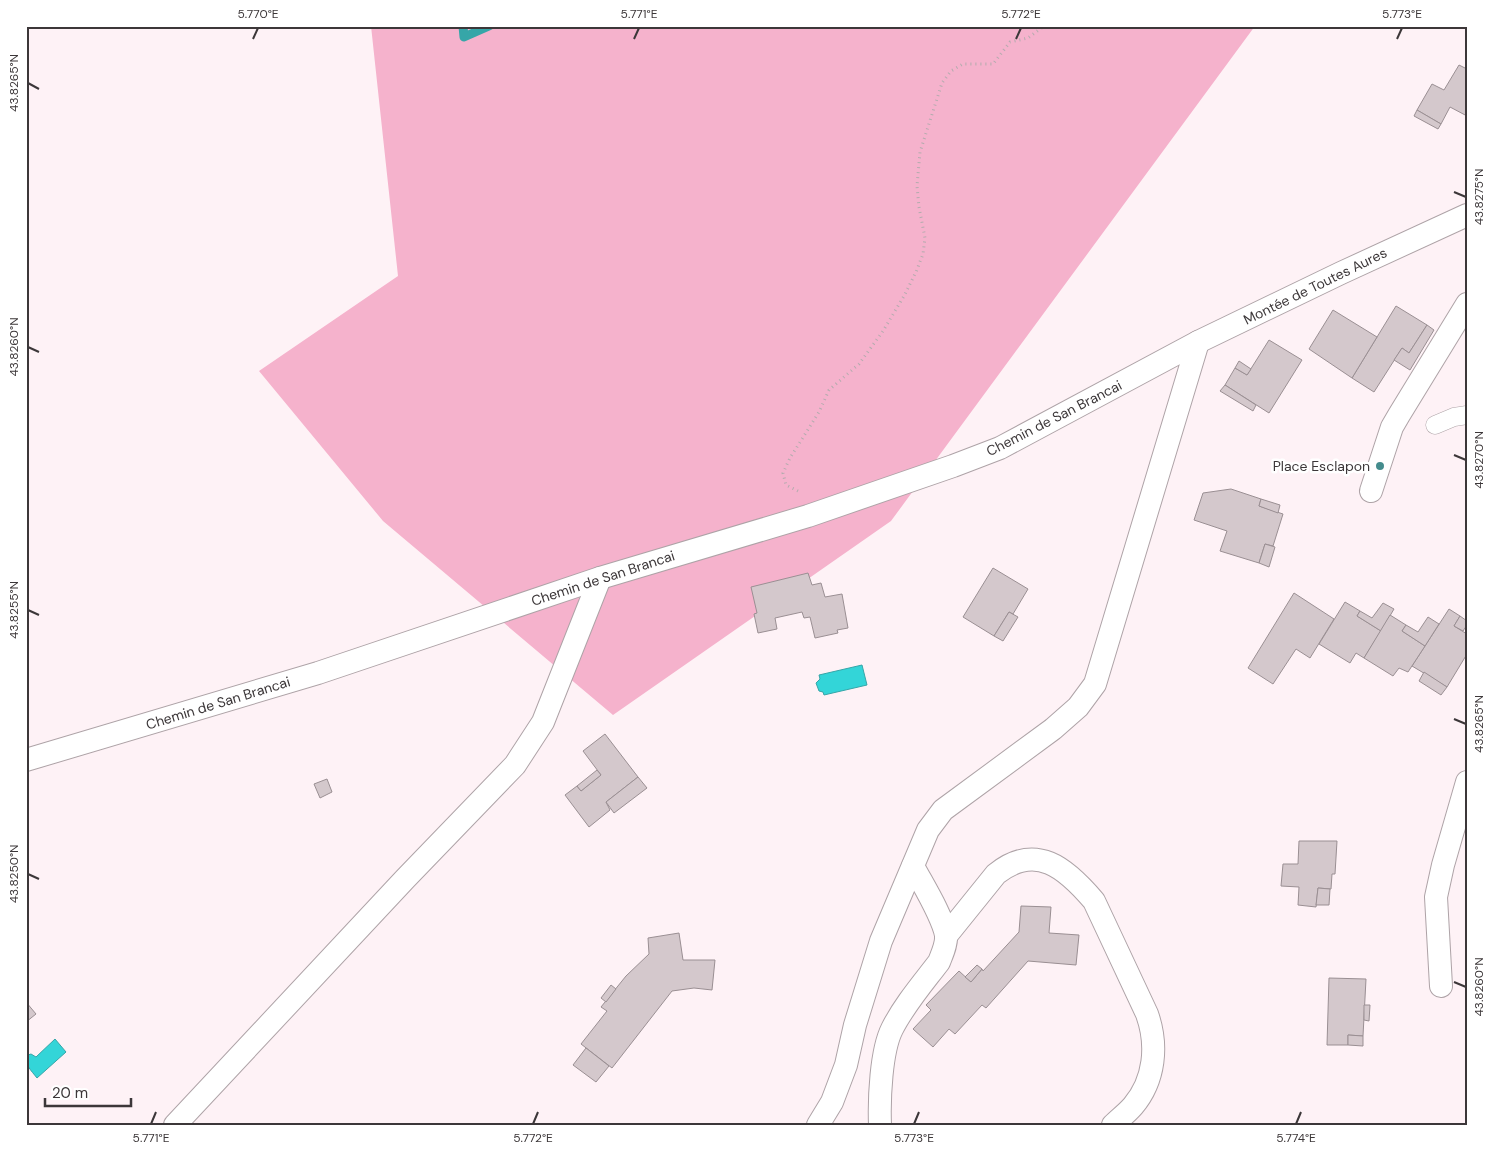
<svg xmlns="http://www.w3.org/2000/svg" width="1493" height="1151" viewBox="0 0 1493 1151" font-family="'DM Sans',sans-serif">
<rect width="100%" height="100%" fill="#fef2f6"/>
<polygon fill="#f5b2cc" points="371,26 1255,26 891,521 613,715 383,521 259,371 398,276"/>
<g fill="#33d5d8" stroke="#36a6a8">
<polygon points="862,665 867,685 824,695 823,692 819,691 816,683 820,679 819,675"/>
<path d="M55,1039L66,1052L37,1078C31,1070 24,1065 28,1055L31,1054L36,1057Z"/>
</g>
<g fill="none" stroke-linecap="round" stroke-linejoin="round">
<polyline stroke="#36a6a8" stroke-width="9" points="463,26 464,37 489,26"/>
</g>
<g fill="#d4c8cc" stroke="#9a8f93">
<polygon points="1459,65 1467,69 1467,116 1450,107 1441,124 1417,110 1432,84 1444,90"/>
<polygon points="1417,110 1441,124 1438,129 1414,116"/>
<polygon points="1396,306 1427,325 1409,353 1402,348 1374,392 1352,378"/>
<polygon points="1333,310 1377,337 1352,378 1309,349"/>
<polygon points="1427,325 1434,330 1410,370 1394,360 1402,348 1409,353"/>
<polygon points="1269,340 1302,360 1269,413 1225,385 1235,368 1247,375"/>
<polygon points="1239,361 1251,369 1247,375 1235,368"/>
<polygon points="1225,385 1256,405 1253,411 1220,391"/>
<polygon points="1231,489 1261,499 1259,506 1283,514 1273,546 1265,544 1259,563 1220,551 1227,531 1194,520 1203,493"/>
<polygon points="1261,499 1280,505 1278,513 1259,506"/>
<polygon points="1265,544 1275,547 1269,567 1259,563"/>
<polygon points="993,568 1028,589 1013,614 1009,612 994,636 963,617"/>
<polygon points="808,573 812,585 821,583 825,597 842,594 848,628 837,630 838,633 815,638 810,617 804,618 802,612 775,618 777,629 758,633 754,614 757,613 751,587"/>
<polygon points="1294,593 1334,619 1310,658 1296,649 1273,684 1248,668"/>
<polygon points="1345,602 1360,611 1357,616 1381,631 1364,658 1356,653 1350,663 1319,644"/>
<polygon points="1383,603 1394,609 1381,631 1357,616 1360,611 1372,618"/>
<polygon points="1449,609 1460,616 1454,626 1467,634 1467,654 1447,687 1412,666"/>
<polygon points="1009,612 1018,617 1003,641 994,636"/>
<polygon points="1390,615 1406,625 1402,631 1425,646 1408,672 1399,668 1393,676 1364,658"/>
<polygon points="1460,616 1467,621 1467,625 1463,631 1454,626"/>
<polygon points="1428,617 1439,624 1425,646 1402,631 1406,625 1418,632"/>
<polygon points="1424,672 1447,687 1441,695 1419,681"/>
<polygon points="605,734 638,777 606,802 610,810 589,827 565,795 577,786 581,791 601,775 583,751"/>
<polygon points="597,770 601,775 581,791 577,786"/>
<polygon points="638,777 647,788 614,813 606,802"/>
<polygon points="327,779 332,792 320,798 314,784"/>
<polygon points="1299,841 1337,841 1335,874 1332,874 1331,889 1318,888 1316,907 1298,905 1299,887 1281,886 1283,864 1298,864"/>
<polygon points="1318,888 1330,889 1329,905 1316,905"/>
<polygon points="1021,906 1051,907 1049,933 1079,935 1076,965 1028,961 986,1008 982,1005 955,1034 949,1029 933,1047 913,1029 931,1010 926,1005 959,971 971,982 982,969 983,971 1019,932"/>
<polygon points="679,933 683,960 715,960 712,990 694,988 672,991 612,1068 581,1044 607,1011 601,1007 626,976 649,954 648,938"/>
<polygon points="977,965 982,969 971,982 965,977"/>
<polygon points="1329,978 1366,979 1363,1036 1348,1035 1348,1045 1327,1045"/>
<polygon points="611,985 616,989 606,1002 601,998"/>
<polygon points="26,1002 36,1014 26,1022"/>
<polygon points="1364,1005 1370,1005 1369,1021 1364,1020"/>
<polygon points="1348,1035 1363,1036 1363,1046 1348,1045"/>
<polygon points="586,1048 609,1066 596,1082 573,1065"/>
</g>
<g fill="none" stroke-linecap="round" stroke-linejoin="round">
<defs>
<polyline id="pedestrian" points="1435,425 1454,417 1467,415"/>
<g id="minor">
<polyline points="1371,491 1392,427 1399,415 1467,304"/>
<polyline points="26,760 318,673 600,578 808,516 953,466 1000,448 1198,342 1341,273 1467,215"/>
<path d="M946,936L996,874C1036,842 1066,868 1094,901L1147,1014C1158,1045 1155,1080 1133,1106C1127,1113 1119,1119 1113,1125"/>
<polyline points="1441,986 1436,897 1443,865 1467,782"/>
<polyline points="175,1125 405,879 515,765 543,722 600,578"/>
<polyline points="818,1125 832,1102 846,1065 855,1025 881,941 928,830 943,810 1053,729 1078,707 1095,684 1198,342"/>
<path d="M880,1125C879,1099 881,1051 892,1029C904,1005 923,983 939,962C942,954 947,944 946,935C942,915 923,885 913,866"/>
</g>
</defs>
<use href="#pedestrian" stroke="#aea3a7" stroke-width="19"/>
<use href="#minor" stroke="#aea3a7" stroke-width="24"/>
<polyline stroke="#b4abae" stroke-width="3" stroke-dasharray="1 4" stroke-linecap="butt" points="798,491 786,485 783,473 790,458 819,412 829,390 859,364 883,331 904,296 916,272 923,254 925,238 919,207 917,186 920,152 942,83 951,71 963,64 993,64 1010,42 1028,38 1044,26"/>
<use href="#pedestrian" stroke="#fff" stroke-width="18"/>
<use href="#minor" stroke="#fff" stroke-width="22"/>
</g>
<path fill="none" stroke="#3c3739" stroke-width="2" d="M253,39L258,28M634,39L639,28M1016,39L1021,28M1397,39L1402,28M28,83L39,89M1454,192L1466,197M28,347L39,352M1454,455L1466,460M28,610L39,615M1454,719L1466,724M28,874L39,879M1454,982L1466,987M151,1124L156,1112M533,1124L538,1112M914,1124L919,1112M1296,1124L1301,1112"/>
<circle fill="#448c8d" stroke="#fff" stroke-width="2" cx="1380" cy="466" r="5"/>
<g text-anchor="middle" stroke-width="5" stroke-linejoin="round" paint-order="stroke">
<g font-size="14" fill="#3c3739" stroke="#fff">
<text transform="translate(1315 286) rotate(-26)" y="5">Montée de Toutes Aures</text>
<text transform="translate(1054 418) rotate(-27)" y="5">Chemin de San Brancai</text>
<text transform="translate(603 578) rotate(-18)" y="5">Chemin de San Brancai</text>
<text transform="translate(218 703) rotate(-17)" y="5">Chemin de San Brancai</text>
</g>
<g font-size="14" fill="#3c3739" stroke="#fff" text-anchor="end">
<text x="1370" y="471">Place Esclapon</text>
</g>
</g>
<rect width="1493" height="1151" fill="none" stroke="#ffffff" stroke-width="55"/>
<path d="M45 1098v8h86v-8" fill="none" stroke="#3c3739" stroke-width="2.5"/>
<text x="52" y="1098" font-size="15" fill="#3c3739" stroke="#ffffff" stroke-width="4" paint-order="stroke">20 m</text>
<rect x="28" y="28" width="1438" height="1096" fill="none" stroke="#3c3739" stroke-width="2"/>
<g font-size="12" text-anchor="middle" fill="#3c3739">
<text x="258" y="18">5.770°E</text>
<text x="639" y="18">5.771°E</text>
<text x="1021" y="18">5.772°E</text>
<text x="1402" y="18">5.773°E</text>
<text transform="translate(14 83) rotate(-90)" y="4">43.8265°N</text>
<text transform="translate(1479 197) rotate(-90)" y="4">43.8275°N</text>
<text transform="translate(14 347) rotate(-90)" y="4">43.8260°N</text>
<text transform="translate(1479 460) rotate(-90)" y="4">43.8270°N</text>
<text transform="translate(14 610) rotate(-90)" y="4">43.8255°N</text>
<text transform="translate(1479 724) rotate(-90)" y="4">43.8265°N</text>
<text transform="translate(14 874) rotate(-90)" y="4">43.8250°N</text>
<text transform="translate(1479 987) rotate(-90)" y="4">43.8260°N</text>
<text x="151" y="1142">5.771°E</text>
<text x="533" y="1142">5.772°E</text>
<text x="914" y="1142">5.773°E</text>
<text x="1296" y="1142">5.774°E</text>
</g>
</svg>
